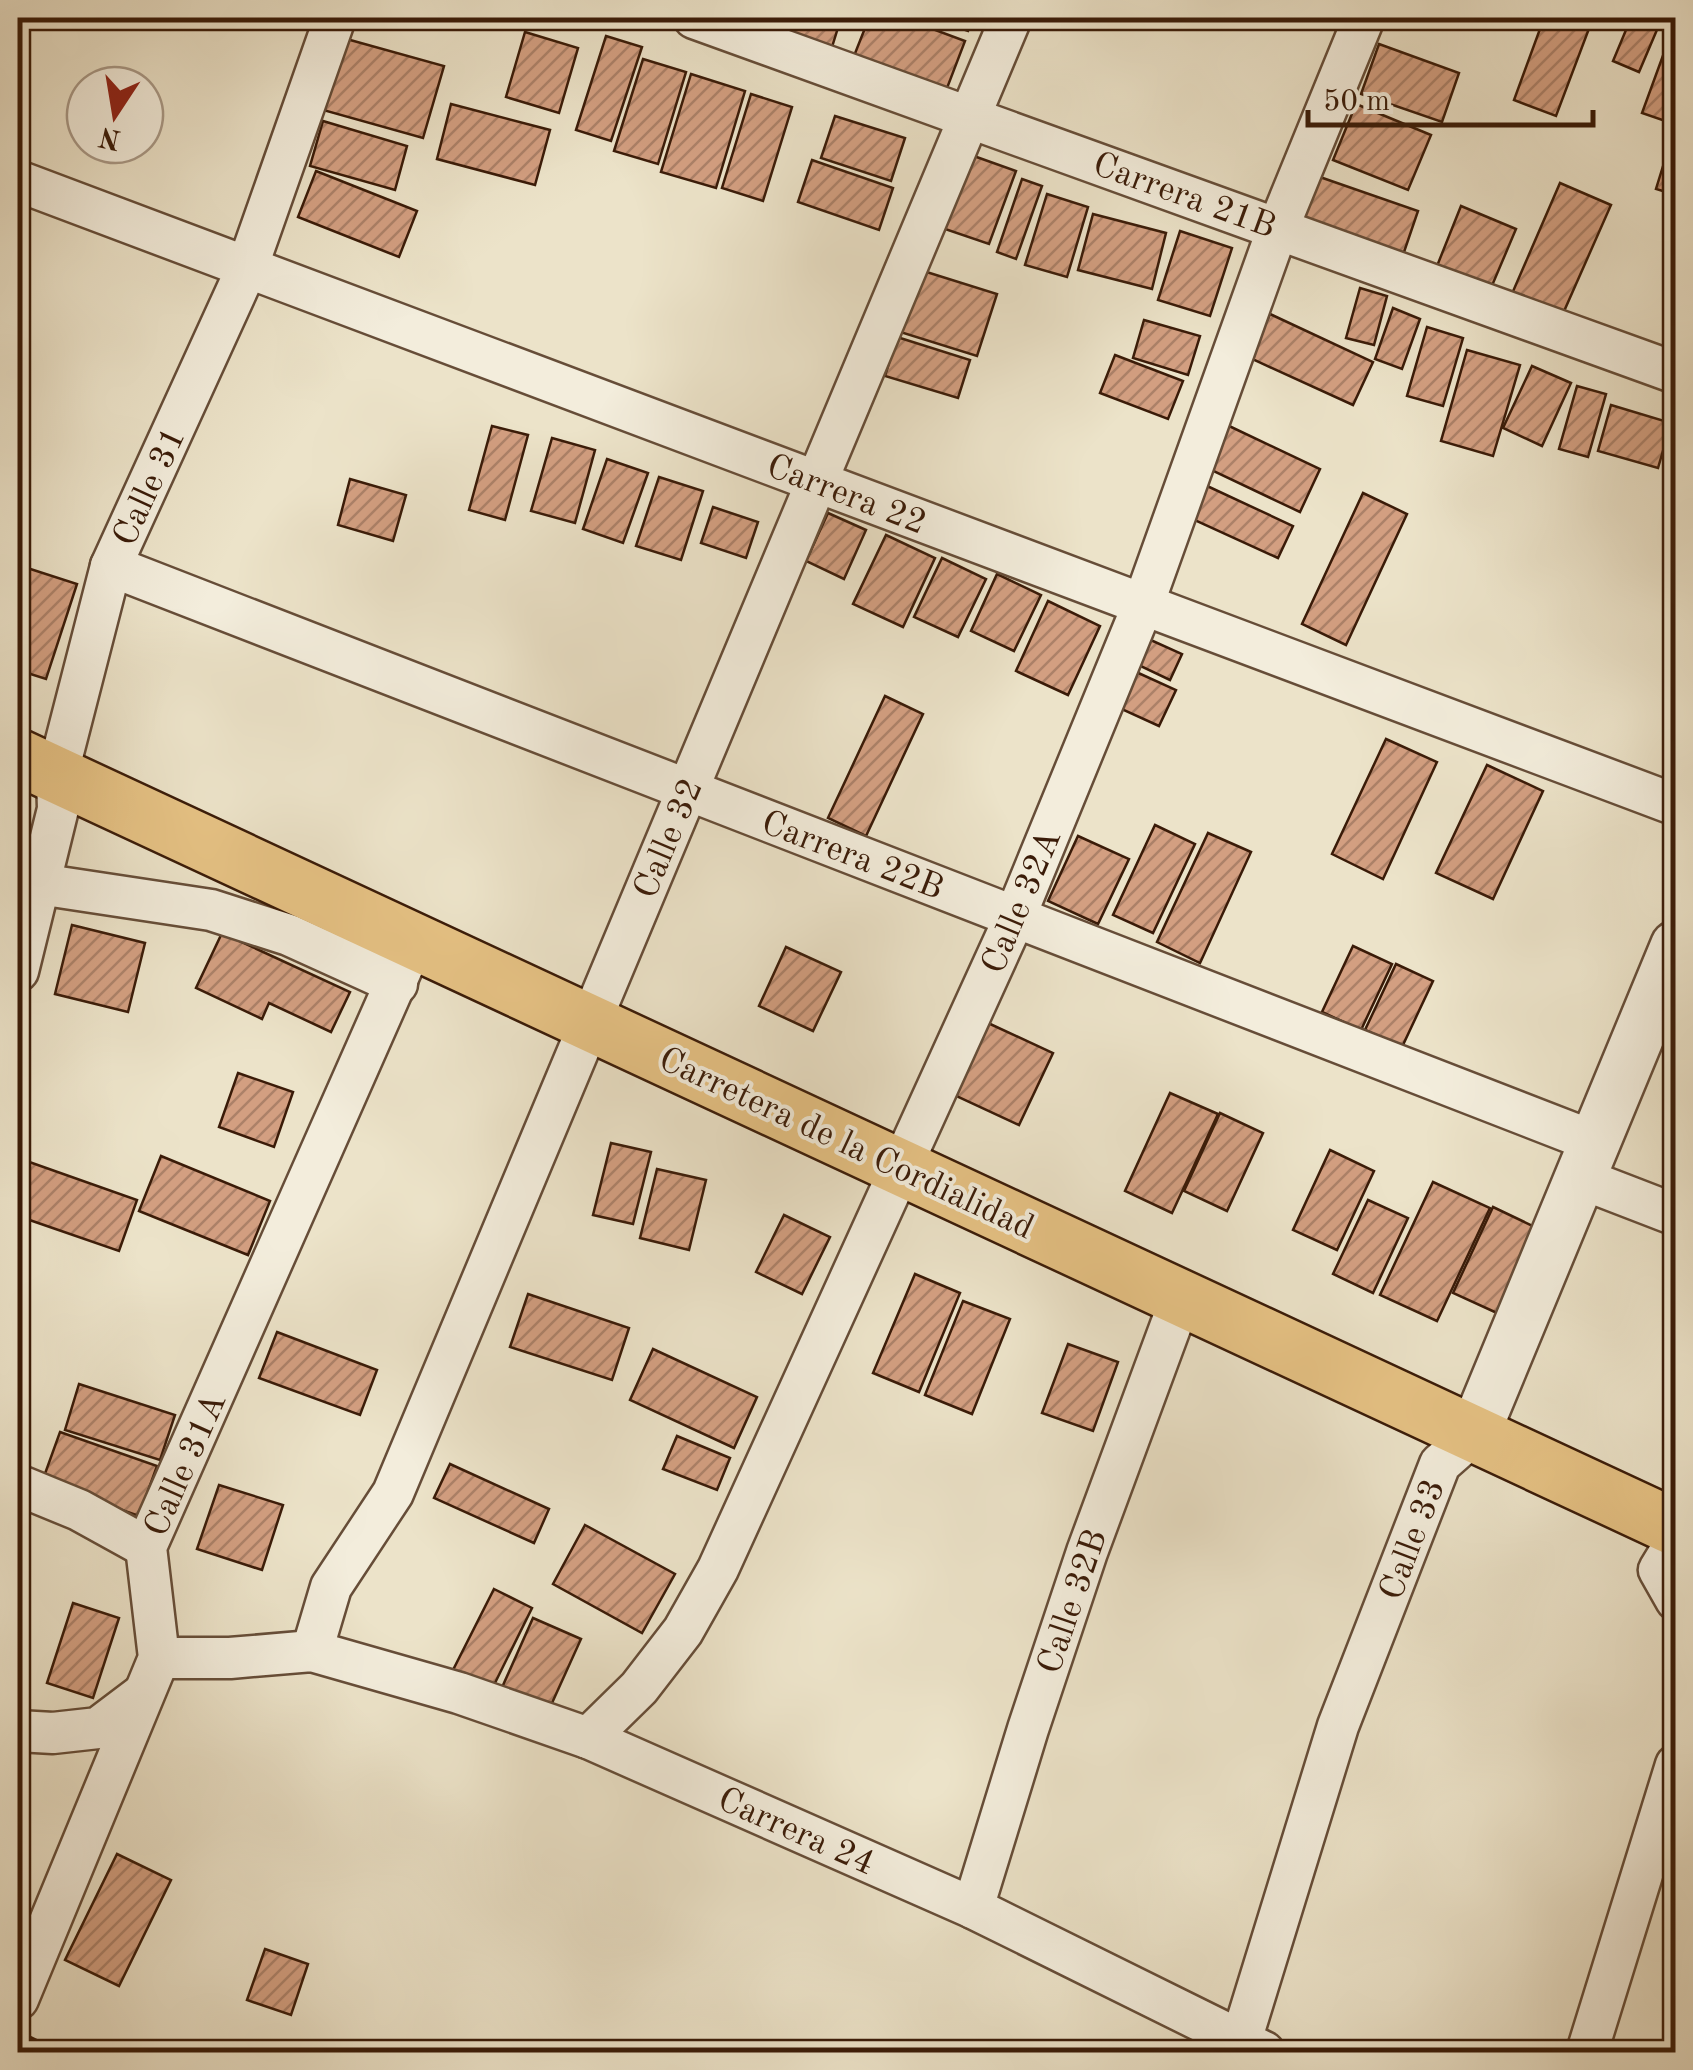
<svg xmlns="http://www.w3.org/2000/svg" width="1693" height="2070" viewBox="0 0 1693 2070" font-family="'Old Standard TT',serif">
<defs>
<pattern id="building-hatch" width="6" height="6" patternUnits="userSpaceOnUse" patternTransform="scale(2.5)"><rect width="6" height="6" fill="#d39f81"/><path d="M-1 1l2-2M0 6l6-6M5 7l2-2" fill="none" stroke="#ac8168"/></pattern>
</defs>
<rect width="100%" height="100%" fill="#ece3c9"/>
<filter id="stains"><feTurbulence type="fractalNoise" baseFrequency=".002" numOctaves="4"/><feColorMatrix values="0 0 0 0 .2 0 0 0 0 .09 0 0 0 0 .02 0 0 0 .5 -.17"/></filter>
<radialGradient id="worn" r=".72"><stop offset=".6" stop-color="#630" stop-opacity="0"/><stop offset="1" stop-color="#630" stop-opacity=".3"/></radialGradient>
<g fill="url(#building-hatch)" stroke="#3a1b08" stroke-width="2.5">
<polygon points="791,18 841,18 832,47 786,33"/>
<polygon points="869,18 903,18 965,41 944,96 852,61"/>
<polygon points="930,18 973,18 968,31"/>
<polygon points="1544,18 1593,18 1556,116 1514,100"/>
<polygon points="1631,18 1662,18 1639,72 1613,61"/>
<polygon points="1676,20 1676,110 1671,123 1642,113"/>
<polygon points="525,32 578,48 559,113 506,97"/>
<polygon points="606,36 642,47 611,141 576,130"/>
<polygon points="343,38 444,66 423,138 323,110"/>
<polygon points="1379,44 1459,73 1442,122 1361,94"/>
<polygon points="643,59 686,72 658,164 614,151"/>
<polygon points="691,74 745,91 716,188 661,172"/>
<polygon points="751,94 792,107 763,201 722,188"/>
<polygon points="451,104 550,130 535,185 437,159"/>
<polygon points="1356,104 1431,135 1408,190 1333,160"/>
<polygon points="835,116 905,138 891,181 821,158"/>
<polygon points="323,121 407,146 395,190 310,166"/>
<polygon points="1676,124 1676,195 1656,189"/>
<polygon points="971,155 1016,171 989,244 945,229"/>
<polygon points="812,160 893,188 879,230 798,202"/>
<polygon points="316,171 417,211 399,257 298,217"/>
<polygon points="1317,176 1418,211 1403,255 1302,220"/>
<polygon points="1022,179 1042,186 1016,259 997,252"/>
<polygon points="1560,183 1611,205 1561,318 1511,296"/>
<polygon points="1047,194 1088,207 1067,277 1025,265"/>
<polygon points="1461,206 1516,229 1491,288 1437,266"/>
<polygon points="1093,214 1166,233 1152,289 1078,270"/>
<polygon points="1180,231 1232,248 1210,316 1158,300"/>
<polygon points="917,269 997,294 977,356 897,331"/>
<polygon points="1360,288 1387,296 1374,345 1346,338"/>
<polygon points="1393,308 1420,319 1402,369 1375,359"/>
<polygon points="1270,314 1373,362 1353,405 1250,358"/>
<polygon points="1144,320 1200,336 1188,375 1133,358"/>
<polygon points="1427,327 1463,338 1443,406 1407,396"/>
<polygon points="897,337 970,360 958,398 885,376"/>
<polygon points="1467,350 1520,365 1493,456 1441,441"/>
<polygon points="1115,355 1183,381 1168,419 1100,393"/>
<polygon points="1532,366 1571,383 1542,446 1503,428"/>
<polygon points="1577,386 1606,394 1588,457 1559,449"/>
<polygon points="1611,405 1671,423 1658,468 1598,451"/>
<polygon points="1227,425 1320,469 1300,512 1207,468"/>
<polygon points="492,426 528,435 505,520 469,510"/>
<polygon points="552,438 595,450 575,523 531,511"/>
<polygon points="607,459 648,473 623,543 583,529"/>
<polygon points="659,477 703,491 681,560 636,546"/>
<polygon points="350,479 406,495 393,541 338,525"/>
<polygon points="1205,485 1293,526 1278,558 1190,518"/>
<polygon points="1363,493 1407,514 1346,645 1302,624"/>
<polygon points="713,507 758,522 746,558 701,543"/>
<polygon points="828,513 866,530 844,579 806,561"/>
<polygon points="886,535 935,558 903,627 853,604"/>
<polygon points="942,558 986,579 958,637 914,617"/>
<polygon points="18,565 77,584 46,679 18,670"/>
<polygon points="997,574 1041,595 1014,651 971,631"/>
<polygon points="1048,601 1100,626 1068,695 1016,671"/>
<polygon points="1144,637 1182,654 1170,680 1132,662"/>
<polygon points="1134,671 1176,690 1159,726 1117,707"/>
<polygon points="885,696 923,714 866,836 828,818"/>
<polygon points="1386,739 1437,762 1383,879 1332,854"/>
<polygon points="1487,765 1543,791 1493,899 1436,873"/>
<polygon points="1155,825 1195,844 1153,933 1113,915"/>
<polygon points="1208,833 1251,852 1200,963 1157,942"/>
<polygon points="1078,836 1129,859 1098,924 1048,901"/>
<polygon points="72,925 145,943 128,1012 55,994"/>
<polygon points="222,933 350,992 331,1032 269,1003 262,1019 196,988"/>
<polygon points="1353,946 1392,964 1361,1030 1322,1012"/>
<polygon points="786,947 841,972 813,1031 759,1006"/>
<polygon points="1396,964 1433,981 1402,1047 1365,1030"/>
<polygon points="988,1023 1053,1053 1019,1125 954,1095"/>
<polygon points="238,1073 293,1092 274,1147 219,1127"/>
<polygon points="1170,1093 1218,1114 1172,1213 1125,1191"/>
<polygon points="1220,1113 1263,1133 1227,1211 1184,1191"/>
<polygon points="611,1143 651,1152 633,1224 593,1215"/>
<polygon points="1330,1150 1374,1171 1337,1250 1293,1230"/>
<polygon points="161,1156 270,1201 248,1255 139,1211"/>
<polygon points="18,1158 137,1200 119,1251 18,1216"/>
<polygon points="657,1169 706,1180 689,1250 640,1238"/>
<polygon points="1433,1182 1490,1208 1437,1321 1380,1295"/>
<polygon points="1368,1200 1408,1218 1373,1293 1333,1274"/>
<polygon points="1493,1207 1537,1228 1497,1313 1453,1293"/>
<polygon points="784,1215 830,1237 802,1294 756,1272"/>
<polygon points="915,1274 960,1293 919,1392 873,1373"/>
<polygon points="528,1294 629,1328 612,1380 510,1347"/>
<polygon points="963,1301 1010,1319 972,1414 925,1395"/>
<polygon points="277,1332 377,1370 360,1415 259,1378"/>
<polygon points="1068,1344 1118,1362 1093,1431 1042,1413"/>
<polygon points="653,1349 757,1397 734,1448 630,1400"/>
<polygon points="79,1384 175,1415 160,1460 65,1430"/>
<polygon points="60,1432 157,1466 139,1516 42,1482"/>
<polygon points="677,1436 730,1458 717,1490 663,1469"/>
<polygon points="450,1464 549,1509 534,1543 434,1498"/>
<polygon points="219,1485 283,1505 262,1570 197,1549"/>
<polygon points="585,1525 675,1574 642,1633 553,1584"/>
<polygon points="494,1589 532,1608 489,1695 450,1676"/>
<polygon points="73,1603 119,1618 93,1698 47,1683"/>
<polygon points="533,1618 581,1639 547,1714 500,1692"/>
<polygon points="117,1854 171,1880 119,1986 65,1960"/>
<polygon points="265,1949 308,1964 291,2015 247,2000"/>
<polygon points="24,2034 53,2048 51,2052 18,2052"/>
</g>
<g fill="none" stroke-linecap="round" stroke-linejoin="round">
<defs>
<g id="minor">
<polyline points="694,18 1676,373"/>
<polyline points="18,181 1676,805"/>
<polyline points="111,566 1595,1142"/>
<polyline points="39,884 211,910 289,935 397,984"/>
<polyline points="18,971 58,809 57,776 111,566 247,268 335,18"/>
<polyline points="1580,1178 1676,1215"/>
<polyline points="18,1485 79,1510 146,1547"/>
<polyline points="1676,1542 1659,1570 1676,1600"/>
<polyline points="312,1651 331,1587 393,1493 1011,18"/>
<polyline points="159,1658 230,1658 312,1651 459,1693 588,1738 973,1908 1264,2052"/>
<polyline points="18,1731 53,1733 98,1728 143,1694"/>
<polyline points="588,1738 639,1688 683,1631 718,1569 1015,917 1143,605 1278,228 1364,18"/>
<polyline points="973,1908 1028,1729 1087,1552 1181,1298"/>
<polyline points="18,1999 159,1658 146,1547 414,941"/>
<polyline points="1240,2044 1338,1726 1440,1464 1474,1434"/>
<polyline points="1587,2052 1676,1765"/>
</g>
<polyline id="tertiary" points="1474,1434 1676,946"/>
<polyline id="trunk" points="18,757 1676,1528"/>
</defs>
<use href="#minor" stroke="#664d38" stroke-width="45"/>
<use href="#tertiary" stroke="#664d38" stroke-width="55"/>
<use href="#trunk" stroke="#3a1b08" stroke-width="60"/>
<use href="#minor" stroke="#f3eddc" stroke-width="40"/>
<use href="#tertiary" stroke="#f3eddc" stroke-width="50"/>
<use href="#trunk" stroke="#e6c284" stroke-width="55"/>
</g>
<g text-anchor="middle" stroke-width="8" stroke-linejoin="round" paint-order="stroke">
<g font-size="35" fill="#3a1b08" stroke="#f3eddc">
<text transform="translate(1185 194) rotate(20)" y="12">Carrera 21B</text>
<text transform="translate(148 486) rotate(-65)" y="12">Calle 31</text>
<text transform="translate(847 493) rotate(21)" y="12">Carrera 22</text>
<text transform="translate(667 838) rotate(-67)" y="12">Calle 32</text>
<text transform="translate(853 854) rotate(21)" y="12">Carrera 22B</text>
<text transform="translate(1020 901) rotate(-67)" y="12">Calle 32A</text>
<text transform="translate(847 1142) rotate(25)" y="12">Carretera de la Cordialidad</text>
<text transform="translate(184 1464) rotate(-66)" y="12">Calle 31A</text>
<text transform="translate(1411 1539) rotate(-69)" y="12">Calle 33</text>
<text transform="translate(1071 1601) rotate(-71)" y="12">Calle 32B</text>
<text transform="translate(797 1830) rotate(24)" y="12">Carrera 24</text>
</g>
</g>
<rect width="1693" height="2070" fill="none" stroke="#ece3c9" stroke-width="60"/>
<rect x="20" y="20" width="1653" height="2030" fill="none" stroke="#3a1b08" stroke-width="5"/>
<rect x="30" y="30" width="1633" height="2010" fill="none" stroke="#3a1b08" stroke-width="2.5"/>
<g transform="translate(115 115) rotate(192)"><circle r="48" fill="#f3eddc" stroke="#a99987" stroke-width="2.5"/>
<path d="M0-8L18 38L0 25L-18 38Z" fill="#8f2418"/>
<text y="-15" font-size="28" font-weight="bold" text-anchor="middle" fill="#3a1b08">N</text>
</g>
<path d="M1308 110v15h285v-15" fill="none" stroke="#3a1b08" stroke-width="5"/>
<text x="1323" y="110" font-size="30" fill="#3a1b08" stroke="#f3eddc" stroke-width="8" paint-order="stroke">50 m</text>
<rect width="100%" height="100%" filter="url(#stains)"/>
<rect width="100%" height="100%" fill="url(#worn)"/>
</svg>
